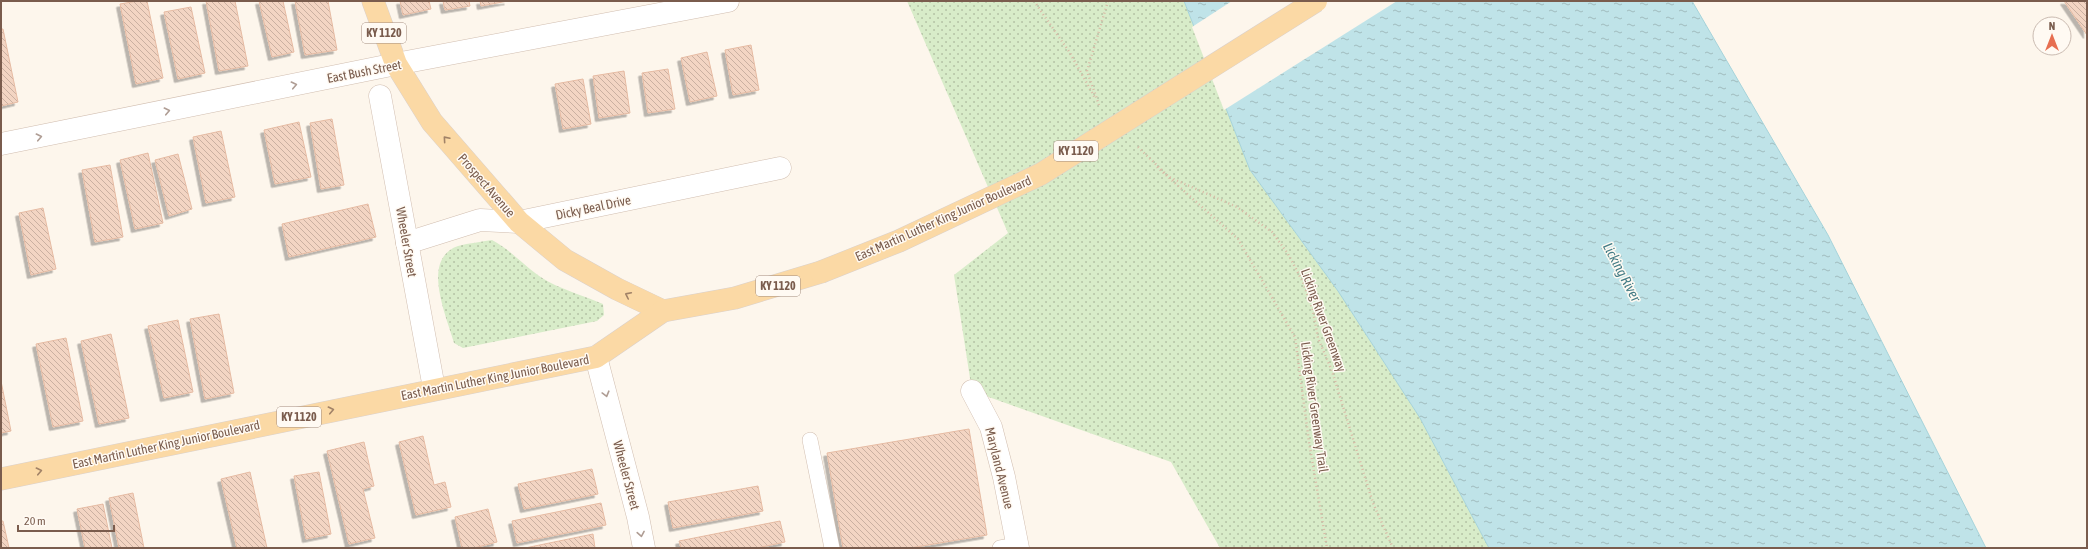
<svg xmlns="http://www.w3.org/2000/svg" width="2088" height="549" viewBox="0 0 2088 549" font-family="'Asap Condensed',sans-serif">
<defs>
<pattern id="grass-dots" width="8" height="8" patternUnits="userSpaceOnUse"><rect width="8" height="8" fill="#d8ecc9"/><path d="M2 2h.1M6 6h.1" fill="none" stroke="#b4c2a5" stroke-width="1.8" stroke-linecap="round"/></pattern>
<pattern id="water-ripples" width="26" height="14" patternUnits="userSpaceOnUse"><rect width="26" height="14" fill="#bfe3e8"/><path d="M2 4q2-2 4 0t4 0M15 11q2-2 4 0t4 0" fill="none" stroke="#a0bbbe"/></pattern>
<pattern id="building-back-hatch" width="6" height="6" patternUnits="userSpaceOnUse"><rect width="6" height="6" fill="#f3d5c3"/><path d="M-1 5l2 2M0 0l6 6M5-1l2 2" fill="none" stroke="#cab0a1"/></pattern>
<filter id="shadow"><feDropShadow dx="-3.5" dy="3.5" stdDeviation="0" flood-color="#0004"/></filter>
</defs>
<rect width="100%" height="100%" fill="#fdf6ec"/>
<g fill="url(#grass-dots)">
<polygon points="907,1 1184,1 1250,170 1338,291 1420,418 1489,548 1220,548 1171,462 972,391 954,275 1008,233"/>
<path d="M492,240C513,251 527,270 549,282C566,291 585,296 603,304L604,315L597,321L463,348L454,343C447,317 420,259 458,246C469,243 481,242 492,240Z"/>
</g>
<polygon fill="url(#water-ripples)" stroke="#a5d3da" points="1184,1 1692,1 1828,235 1986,548 1489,548 1420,418 1338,291 1250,170"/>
<polygon fill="#fdf6ec" points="1232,1 1397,1 1224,110 1192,27"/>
<g fill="url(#building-back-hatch)" stroke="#e6bba3" filter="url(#shadow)">
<polygon points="137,1 147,1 163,78 136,84 120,4"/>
<polygon points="206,1 235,1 248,66 219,71"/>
<polygon points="259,1 283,1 294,52 272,57"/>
<polygon points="295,1 328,1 337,50 305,55"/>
<polygon points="400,1 429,1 431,9 403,15"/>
<polygon points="443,1 469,1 470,6 445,10"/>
<polygon points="480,1 508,1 481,6"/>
<polygon points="2064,1 2087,1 2087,35"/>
<polygon points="191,7 205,73 178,79 164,12"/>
<polygon points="1,29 3,29 18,102 1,106"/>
<polygon points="751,45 759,90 733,95 725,50"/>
<polygon points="707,52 717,96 690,102 681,58"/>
<polygon points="668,69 675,109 648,113 642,73"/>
<polygon points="624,71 630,113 599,118 593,76"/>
<polygon points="583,79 591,124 563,129 555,84"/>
<polygon points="332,119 344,185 321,189 310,123"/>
<polygon points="299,122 311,177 275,184 264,130"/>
<polygon points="221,131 235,197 206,203 193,137"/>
<polygon points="148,153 163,223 135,229 120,160"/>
<polygon points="178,154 192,209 169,216 155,160"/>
<polygon points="110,165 123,237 95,242 82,170"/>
<polygon points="368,204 376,237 289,257 282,224"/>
<polygon points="43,208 56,269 31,275 19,213"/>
<polygon points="219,314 234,393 205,399 190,319"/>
<polygon points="178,320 193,392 164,398 148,326"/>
<polygon points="111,334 129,418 99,424 81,341"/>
<polygon points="66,338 83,421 53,427 36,344"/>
<polygon points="1,381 11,431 1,433"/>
<polygon points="969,429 987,535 910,548 843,548 827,453"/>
<polygon points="423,436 434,485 445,482 451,507 416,515 399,442"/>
<polygon points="364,442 374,486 363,489 375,538 349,544 327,451"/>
<polygon points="592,469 598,494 524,509 518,484"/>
<polygon points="250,472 267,548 237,548 221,479"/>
<polygon points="319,472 331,534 306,539 294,476"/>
<polygon points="758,486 763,511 673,528 668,502"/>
<polygon points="133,493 144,548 119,548 109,498"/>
<polygon points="601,503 606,525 517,543 512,521"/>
<polygon points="103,504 112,548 85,548 77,509"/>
<polygon points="488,509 497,542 474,548 462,548 455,517"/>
<polygon points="1,521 3,521 9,548 1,548"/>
<polygon points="780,521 785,542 757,548 681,548 679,541"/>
<polygon points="593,534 595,548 525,548"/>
</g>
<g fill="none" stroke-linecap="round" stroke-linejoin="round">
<defs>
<g id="service">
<polyline points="810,440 832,548"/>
<polyline points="1000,548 1017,545"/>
</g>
<g id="minor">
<polyline points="380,96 434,388"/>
<polyline points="1,144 396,64 728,1"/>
<polyline points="407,243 480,220 519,222 780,168"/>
<polyline points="596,357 638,517 644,548"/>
<polyline points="972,391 991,427 1004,477 1018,548"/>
</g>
<g id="primary">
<polyline points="373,1 396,64 432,122 519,222 565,260 617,289 663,311"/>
<polyline points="1,479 596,357 663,311 735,298 821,272"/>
</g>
</defs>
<use href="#service" stroke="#d1beb0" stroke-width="16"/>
<use href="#minor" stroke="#d1beb0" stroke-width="23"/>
<use href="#primary" stroke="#dad1cd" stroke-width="23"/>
<g stroke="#d9b8a5" stroke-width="2.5" stroke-dasharray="1 3" stroke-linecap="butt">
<polyline points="1034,1 1070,53 1095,98"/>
<polyline points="1099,105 1087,71 1108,1"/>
<polyline points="1138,147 1169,177 1237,207 1272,232 1288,254 1303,282 1313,311 1318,338 1332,371 1373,503 1393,548"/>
<polyline points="1157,167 1238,239 1295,337 1309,442 1327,548"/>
</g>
<use href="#service" stroke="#fff" stroke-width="15"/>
<use href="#minor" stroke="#fff" stroke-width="22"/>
<use href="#primary" stroke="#fbd9a5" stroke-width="22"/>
<defs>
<polyline id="primary-bridge" points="821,272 899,241 1041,174 1316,1"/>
</defs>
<use href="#primary-bridge" stroke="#dad1cd" stroke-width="23" stroke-linecap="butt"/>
<use href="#primary-bridge" stroke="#fbd9a5" stroke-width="22"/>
</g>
<defs><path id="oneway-chevron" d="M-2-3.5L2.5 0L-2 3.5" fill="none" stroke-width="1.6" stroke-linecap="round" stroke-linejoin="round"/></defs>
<g stroke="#af9d94">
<use href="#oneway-chevron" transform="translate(294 85) rotate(-12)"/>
<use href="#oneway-chevron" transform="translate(167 111) rotate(-12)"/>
<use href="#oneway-chevron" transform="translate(39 137) rotate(-12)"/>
<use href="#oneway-chevron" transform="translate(606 394) rotate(75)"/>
<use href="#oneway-chevron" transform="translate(641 534) rotate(80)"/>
</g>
<g stroke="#a18267">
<use href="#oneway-chevron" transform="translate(446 139) rotate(-131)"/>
<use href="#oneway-chevron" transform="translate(628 295) rotate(-154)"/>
<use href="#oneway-chevron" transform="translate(331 410) rotate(-12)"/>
<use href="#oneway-chevron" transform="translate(39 471) rotate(-12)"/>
</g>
<g text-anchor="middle" stroke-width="3" stroke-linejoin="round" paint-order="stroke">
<g fill="#fffaf3" stroke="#a28b7f" stroke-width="1">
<rect x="362" y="23" width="44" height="20" rx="3"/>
<rect x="1054" y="141" width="44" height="20" rx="3"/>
<rect x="756" y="276" width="44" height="20" rx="3"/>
<rect x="277" y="407" width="44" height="20" rx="3"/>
</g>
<g font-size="12" font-weight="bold" fill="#7a5c4d">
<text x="384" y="37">KY 1120</text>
<text x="1076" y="155">KY 1120</text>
<text x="778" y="290">KY 1120</text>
<text x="299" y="421">KY 1120</text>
</g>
<g font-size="13" fill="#7a5c4d" stroke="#fffaf3">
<text transform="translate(364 71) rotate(-11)" y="5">East Bush Street</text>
<text transform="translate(487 185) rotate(49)" y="5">Prospect Avenue</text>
<text transform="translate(593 207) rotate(-12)" y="5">Dicky Beal Drive</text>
<text transform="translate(943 218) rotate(-24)" y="5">East Martin Luther King Junior Boulevard</text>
<text transform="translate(407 242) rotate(80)" y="5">Wheeler Street</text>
<text transform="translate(1324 320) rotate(70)" y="5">Licking River Greenway</text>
<text transform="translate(495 377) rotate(-11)" y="5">East Martin Luther King Junior Boulevard</text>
<text transform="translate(1315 407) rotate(82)" y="5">Licking River Greenway Trail</text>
<text transform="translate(166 444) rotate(-12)" y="5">East Martin Luther King Junior Boulevard</text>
<text transform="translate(1000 468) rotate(76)" y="5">Maryland Avenue</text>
<text transform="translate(627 475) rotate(75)" y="5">Wheeler Street</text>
</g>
<g font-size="14" font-style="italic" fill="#437c86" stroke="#fffaf3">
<text transform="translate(1622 272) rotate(62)" y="5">Licking River</text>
</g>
</g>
<rect width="2088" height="549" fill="none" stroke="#7a5c4d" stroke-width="4"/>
<g transform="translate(2052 36)"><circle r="19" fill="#fffaf3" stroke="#cabbb1"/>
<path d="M0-3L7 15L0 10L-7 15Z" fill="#e76f51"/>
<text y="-6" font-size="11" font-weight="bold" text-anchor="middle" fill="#7a5c4d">N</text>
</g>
<path d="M18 525v6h96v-6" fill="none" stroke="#7a5c4d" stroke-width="2"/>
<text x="24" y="525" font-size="12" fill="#7a5c4d" stroke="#fffaf3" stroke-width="3" paint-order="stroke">20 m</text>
</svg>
